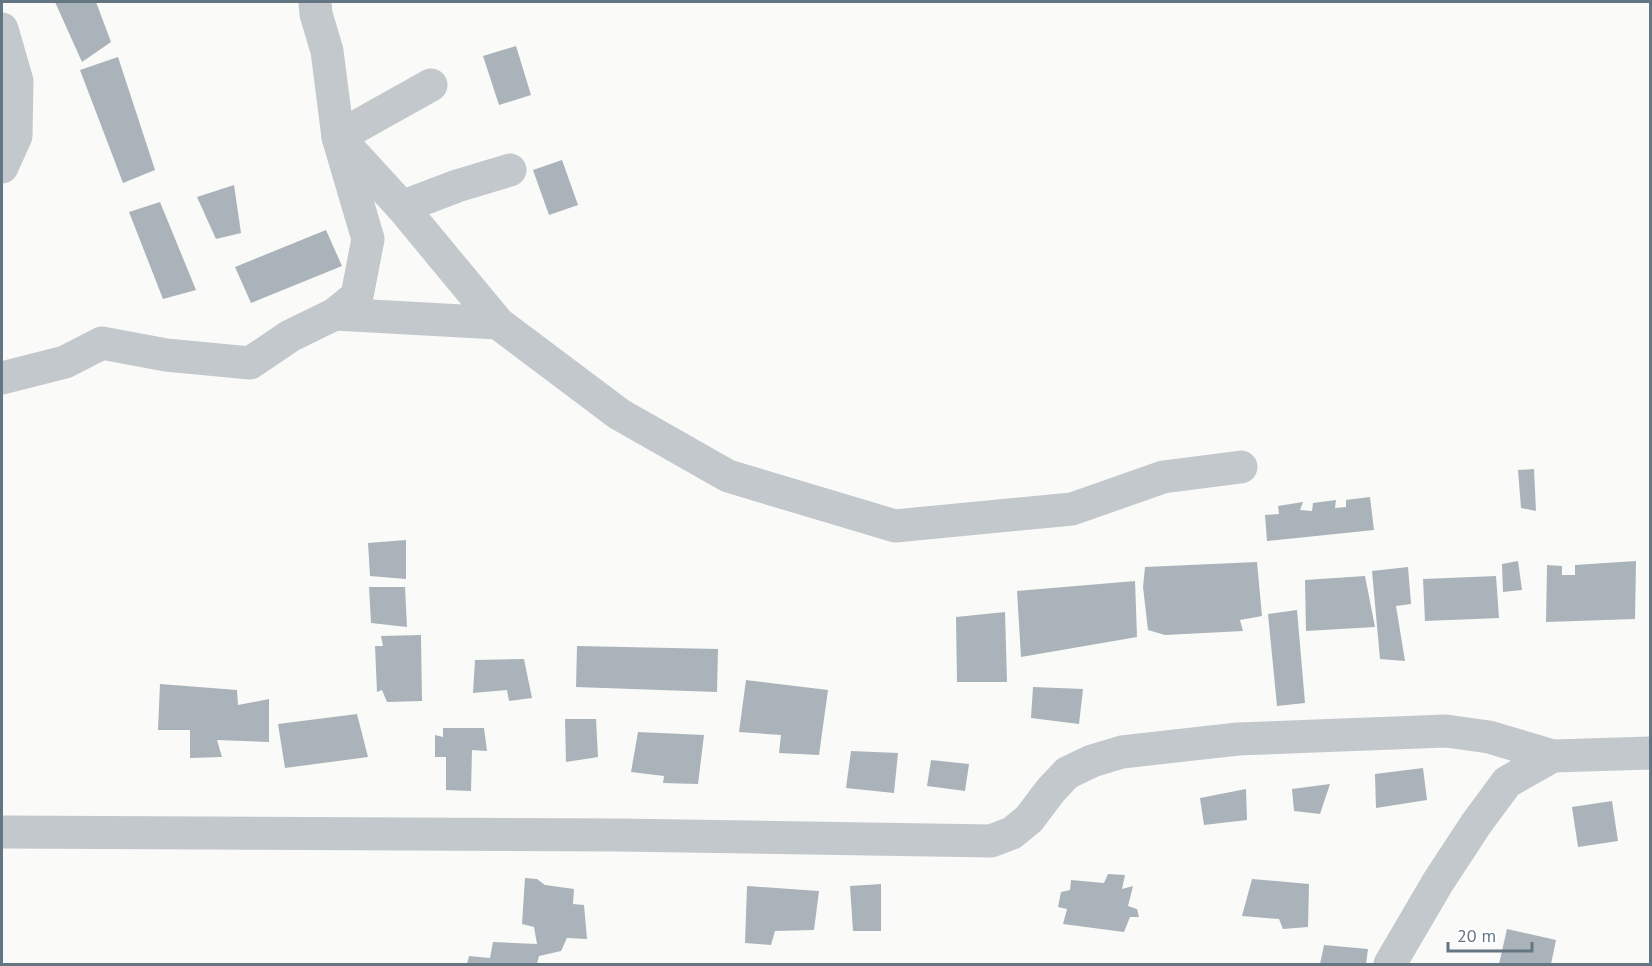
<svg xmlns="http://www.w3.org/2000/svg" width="1652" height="966" viewBox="0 0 1652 966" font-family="'PT Sans',sans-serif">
<rect width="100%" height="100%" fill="#fafaf8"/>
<g fill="#aab3b9">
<polygon points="55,2 96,2 111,42 82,62"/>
<polygon points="516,46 531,95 499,105 483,56"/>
<polygon points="118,57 155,170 123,183 80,70"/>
<polygon points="562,160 578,205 549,215 533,170"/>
<polygon points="234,185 241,233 216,239 197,197"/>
<polygon points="160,202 196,290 163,299 129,212"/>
<polygon points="326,230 342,266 251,303 235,267"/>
<polygon points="1534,469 1536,511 1521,508 1518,470"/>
<polygon points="1370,497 1374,530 1267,541 1265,515 1279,514 1278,506 1303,502 1300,510 1312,511 1313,503 1336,500 1335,508 1346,507 1346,500"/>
<polygon points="406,540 406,579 370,576 368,543"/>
<polygon points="1518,561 1522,590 1503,592 1502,564"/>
<polygon points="1636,561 1635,619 1546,622 1547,565 1562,566 1562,575 1575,575 1575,565"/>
<polygon points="1257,562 1262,616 1240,620 1243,631 1165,635 1148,630 1143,587 1145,567"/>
<polygon points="1408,567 1411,604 1396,606 1405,661 1380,659 1372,571"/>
<polygon points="1365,576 1375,627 1306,631 1305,580"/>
<polygon points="1496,576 1499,618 1425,621 1423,579"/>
<polygon points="1135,581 1137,637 1021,657 1017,591"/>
<polygon points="369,587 405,587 407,627 371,623"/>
<polygon points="1297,610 1305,703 1277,706 1268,614"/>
<polygon points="1005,612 1007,682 957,682 956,617"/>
<polygon points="421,635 422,701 387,702 382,690 377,692 375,646 383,646 381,636"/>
<polygon points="577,646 718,649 717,692 576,687"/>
<polygon points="524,659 532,698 509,701 507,690 473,693 475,660"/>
<polygon points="746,680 828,690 819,755 779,753 781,735 739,732"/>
<polygon points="160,684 237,690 238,705 269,699 269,742 217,740 222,757 190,758 190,730 158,730"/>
<polygon points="1033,687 1083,689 1079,724 1031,718"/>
<polygon points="357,714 368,757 285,768 278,724"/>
<polygon points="565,719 596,719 598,757 566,762"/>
<polygon points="443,728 484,728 487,751 472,750 471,791 446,790 446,757 435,757 435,735 443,737"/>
<polygon points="638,732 704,735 698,784 663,783 664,776 631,772"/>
<polygon points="851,751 898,753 894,793 846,788"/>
<polygon points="931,760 969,764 965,791 927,786"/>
<polygon points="1423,768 1427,800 1376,808 1375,774"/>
<polygon points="1330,784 1320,814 1294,811 1292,789"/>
<polygon points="1246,789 1247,820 1204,825 1200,798"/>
<polygon points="1612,801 1618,841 1578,847 1572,807"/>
<polygon points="1108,874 1125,875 1122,889 1133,886 1128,906 1137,909 1139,917 1130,917 1124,932 1063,924 1067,909 1058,907 1061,892 1070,890 1071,880 1104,883"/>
<polygon points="525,878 537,879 545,885 574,889 573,904 584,905 587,939 567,938 561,951 539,956 537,964 467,964 469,956 490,958 493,942 537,944 534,927 522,924"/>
<polygon points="1252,879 1309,884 1308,927 1283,929 1279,919 1242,916"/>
<polygon points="881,884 881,931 853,931 850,886"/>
<polygon points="747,886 819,891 814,930 775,931 771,945 745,943"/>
<polygon points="1507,929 1556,940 1551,964 1499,964"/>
<polygon points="1324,945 1368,949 1366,964 1320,964"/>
</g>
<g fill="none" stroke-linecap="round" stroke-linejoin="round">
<g stroke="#c3c8cc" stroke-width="33">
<polyline points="315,2 316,14 327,51 338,137 402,207 498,323 619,414 728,476 895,526 1072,509 1163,477 1241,467"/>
<polyline points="2,29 17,81 16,136 2,167"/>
<polyline points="402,207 457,186 510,170"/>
<polyline points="335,314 498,323"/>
<polyline points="2,378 65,362 102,343 166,355 250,363 290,336 335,314 357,296 368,239 338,137 431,85"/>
<polyline points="2,832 620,835 991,841 1012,833 1029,819 1051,790 1067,773 1092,761 1122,752 1238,739 1446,731 1489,737 1553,756"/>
<polyline points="1390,964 1438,882 1476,824 1507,782 1553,756 1650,753"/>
</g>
</g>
<rect width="1652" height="966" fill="none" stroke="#657683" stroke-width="6"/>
<path d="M1448 942v9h84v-9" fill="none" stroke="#657683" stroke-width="3"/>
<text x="1457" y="942" font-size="18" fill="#657683" stroke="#ffffff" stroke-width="4.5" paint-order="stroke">20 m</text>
</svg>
